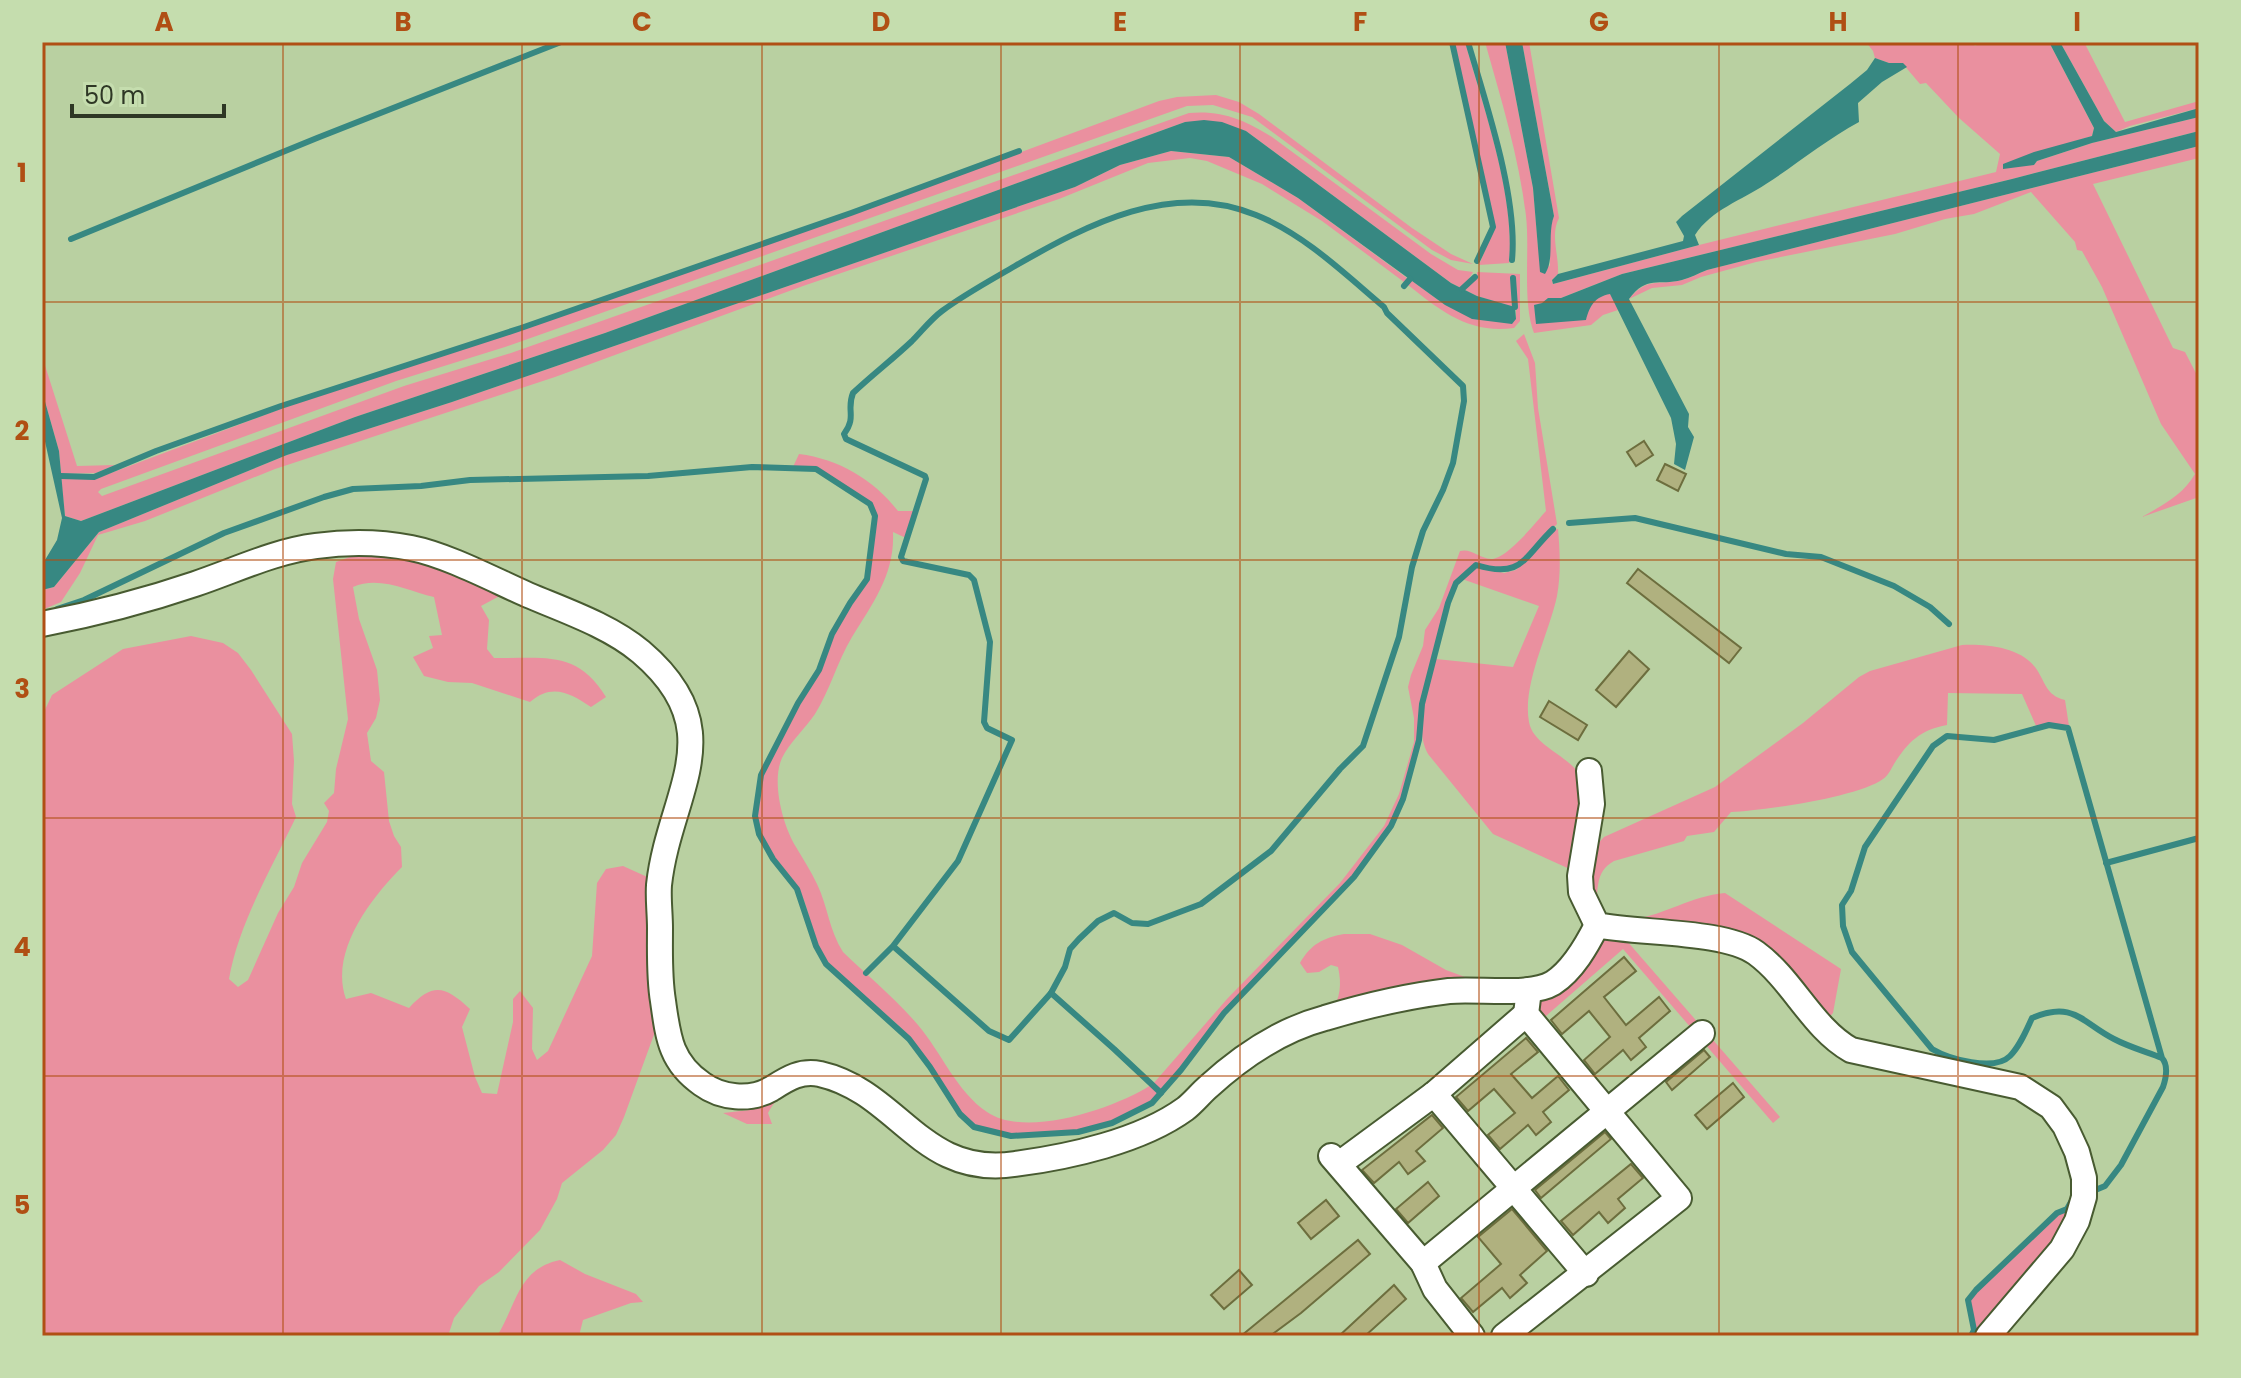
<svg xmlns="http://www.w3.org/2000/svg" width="2241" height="1378" viewBox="0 0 2241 1378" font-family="Poppins,sans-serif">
<rect width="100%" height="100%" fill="#b9d0a1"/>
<g fill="#ea909f">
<path d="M1454,42H1465C1483,107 1516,196 1509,263L1479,265L1495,226Z"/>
<path d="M1485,42H1505L1533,188L1538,247L1550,267V226L1554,216L1522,42H1529L1559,218C1550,235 1559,254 1558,274L1552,280L1553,284L1699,245L1996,172L2000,154L1959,118L1926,83L1920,84L1903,64L1889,63L1875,58L1873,51L1866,42H1972L1975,46L1983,42H2049L2094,128L2092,136L2066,144L2029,164L2034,165L2037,161L2092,143L2199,117V131L2012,179L1622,274L1561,298H1548L1542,304L1534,305L1537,324L1589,308L1598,297L1610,293L1618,310L1603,315L1591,325L1534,333C1522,302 1530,251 1526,216C1519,157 1501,99 1485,42Z"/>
<polygon points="2060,42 2084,42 2125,122 2199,101 2199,108 2130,126 2116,132 2104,121"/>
<path d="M1216,95L1239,102L1259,114L1412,228L1451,254L1473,264L1451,260L1432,250L1252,117L1213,105L1187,106L505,347L396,381L101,489L98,492L102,496L404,386L511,353L1189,113C1222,110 1245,120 1272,137L1431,254L1458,270L1473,272L1464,287L1477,279V272L1520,274V321L1514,328C1469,334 1441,311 1408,285L1411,280L1445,305L1516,319V277H1511L1512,307L1477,296L1451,283L1246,131L1185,122L605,333L355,417L81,521L65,516L61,478L95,479L283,408L524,329L852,215L1159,101L1177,97Z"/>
<path d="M2199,146V158L2093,184L2173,348L2185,352L2199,379V497L2142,517C2164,504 2182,496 2195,474L2161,424L2102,287L2082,251L2077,250L2075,242L2031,192L1974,214L1945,219L1895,234L1756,262L1701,277L1682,285L1652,288L1629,299C1648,276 1658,286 1682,280C1691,278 1699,273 1707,270Z"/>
<polygon points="1171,151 1229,157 1298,198 1407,278 1404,282 1322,221 1262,184 1207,161 1190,158 1148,163 1059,199 803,286 555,377 275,469 145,521 98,535 80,573 61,602 42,610 42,590 54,587 99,532 287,455 452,402 1075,187 1120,165"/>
<path d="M1524,334L1535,363L1538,408L1557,524L1514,567L1504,570L1476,563L1455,582L1446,603L1421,704L1417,739L1402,798L1389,825L1352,876L1223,1012L1161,1091L1153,1084L1227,999L1340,883L1384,826L1399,794L1414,742V718L1408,687L1411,675L1423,646L1425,630L1439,608L1460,551C1471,548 1479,558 1491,559C1507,559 1536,522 1546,511L1528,359L1516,341Z"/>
<polygon points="42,356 77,466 115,465 96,473 61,474 59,451 42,391"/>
<path d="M799,454C839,459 874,480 898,511H915L906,538L893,532C895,574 873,603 852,637C837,662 830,690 815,714C805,729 789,743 782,758C771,782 783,826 796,847C803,859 811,871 817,884C828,907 829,930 843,952C868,976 895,998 918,1025C941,1052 957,1092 987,1112C1026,1139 1115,1108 1151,1085L1159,1093C1127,1128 1019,1148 976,1126C953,1114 930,1061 911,1039C887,1010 850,991 827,961C810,940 812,911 798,888C784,865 758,845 757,816C756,762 794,717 819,673C826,661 828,646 834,633C843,615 857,600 867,582C872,572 879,515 872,505C868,498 855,494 847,489C824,473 823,468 793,467Z"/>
<path d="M1558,529C1560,552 1561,574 1557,596C1549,634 1522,684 1529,722C1534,750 1580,757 1583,786C1586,805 1576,849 1574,871L1493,834L1428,754C1413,726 1428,689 1436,659L1513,667L1539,606L1462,579L1476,566L1504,573L1516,570L1554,530Z"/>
<path d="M405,552L507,592L481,606L489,620L487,649L494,658C542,659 577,649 606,697L591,707C570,693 552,683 530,702L472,683L448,682L424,676L413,657L433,648L429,636L442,635L434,597C408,591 379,575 353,587L359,619L377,670L380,700L376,718L367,733L371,761L384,772L389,821L394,836L401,847L402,867C371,898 329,952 346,999L371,993L409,1008C433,982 445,986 470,1009L462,1027L475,1077L482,1093L497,1094L513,1022V999L520,991L533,1008L532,1049L537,1060L548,1051L592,956L597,883L606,869L623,866L654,880L660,1018L624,1117L616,1135L603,1150L562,1183L557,1199L540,1230L499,1272L479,1286L454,1318L448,1336H42V716L52,695L123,649L191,636L223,643L238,653L251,670L292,734L294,761L292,804L296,817C272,867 238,925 229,979L238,987L248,980L278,913L294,887L302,863L327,822L329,811L324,803L334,793L336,769L348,719L333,579L336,562L361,553Z"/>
<path d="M1962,645C1987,644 2019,647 2035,667C2046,682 2045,695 2065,700L2069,726L2049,723L2037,728L2022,694L1948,693L1947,725C1920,730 1908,742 1894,764C1891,769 1888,776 1883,779C1859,797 1762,811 1731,812L1714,832L1687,836L1684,841L1614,861C1604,867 1600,873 1598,885C1593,911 1610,922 1635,919C1664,915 1691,896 1725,893L1841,969L1833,1013L1824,1023L1773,962L1612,923L1591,906L1590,852L1604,837L1715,787L1803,723L1859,677L1870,671Z"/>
<polygon points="1604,932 1620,933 1780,1117 1773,1123 1623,949 1539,1022 1533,995"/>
<path d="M1344,934H1370L1402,945L1446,970L1465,977L1490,979L1332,1013C1340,996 1342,985 1338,967L1331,965L1319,972L1307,973L1300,963C1311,944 1323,938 1344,934Z"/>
<path d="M813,1084C789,1087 780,1092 768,1113L772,1124H747L723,1113L750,1110L782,1086Z"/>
<polygon points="2068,1210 2077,1211 1983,1336 1973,1336 1976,1330 1970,1300 1977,1291 2058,1214"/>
<path d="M560,1260L585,1274L636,1294L643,1302L631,1303L583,1320L579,1336H497C517,1305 517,1269 560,1260Z"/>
</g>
<g fill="#378882">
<path d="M1505,42H1522L1554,216C1547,234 1555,259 1545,274L1540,272L1533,188Z"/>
<polygon points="2049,42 2060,42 2104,121 2116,132 2199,108 2199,117 2092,143 2037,161 2034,165 2003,169 2003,164 2034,152 2092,136 2094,128"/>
<path d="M1875,58L1889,63H1903L1907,67L1882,82L1858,103L1859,122C1826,140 1797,164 1766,184C1742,200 1711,210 1695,235L1699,245L1553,284L1552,280L1558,274L1683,241L1684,236L1676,222L1682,216L1850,84L1867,70Z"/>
<polygon points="1204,120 1222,122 1246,131 1451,283 1477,296 1515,307 1516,319 1512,324 1472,319 1445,305 1298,198 1229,157 1171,151 1120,165 1075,187 452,402 287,455 99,532 54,587 42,590 42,565 57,540 62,518 42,428 42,391 59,451 65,516 81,521 355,417 605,333 1185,122"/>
<path d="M2199,131V146L1707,270C1699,273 1690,278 1682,280C1658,286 1647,275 1629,299L1689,414L1688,427L1694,437L1685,470L1674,464L1676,444L1671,418L1610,294C1595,297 1590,305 1586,320L1536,324L1534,305L1542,303L1548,298H1561L1622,274L2012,179Z"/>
</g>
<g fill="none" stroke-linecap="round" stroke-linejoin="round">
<g stroke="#378882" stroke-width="6">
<polyline points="1452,42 1493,227 1477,261"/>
<path d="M1468,42C1486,104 1518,197 1512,260"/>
<polyline points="71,239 317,138 561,42"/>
<polyline points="1513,278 1515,307"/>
<polyline points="1404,286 1410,279"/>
<polyline points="1462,289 1475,277"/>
<polyline points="61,476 94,477 156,451 281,406 521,328 851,213 1019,151"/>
<polyline points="1569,523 1635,518 1786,554 1821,557 1894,586 1930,607 1949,624"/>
<path d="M57,609L84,600L224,533L324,497L353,489L421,486L470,480L648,476L752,467L816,469L870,504L875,516L867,579L850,603L832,634L819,670L798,703L761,775L755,816L759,834L773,859L797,889L816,946L826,964L909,1039L930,1067L960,1114L974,1127L1011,1136L1078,1132L1112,1123L1152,1103L1181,1070L1224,1013L1354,877L1391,826L1403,799L1419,740L1422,704L1448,603L1456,583L1476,565C1522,579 1523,558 1553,529"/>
<polyline points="2106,863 2199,838"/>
<path d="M866,973L893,946L958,861L1012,740L987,728L984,722L990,642L974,580L969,575L903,561L901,557L926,479L925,476L846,439L844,434C857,417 846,410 853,393C872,375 893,359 912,341C922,331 931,319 942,311C965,294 991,280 1015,266C1088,224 1172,180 1256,215C1304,234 1345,274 1384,307L1387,313L1463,386L1464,401L1453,463L1443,490L1423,531L1412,567L1399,637L1363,746L1340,769L1271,851L1201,904L1148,924L1132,923L1114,913L1098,921L1079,939L1070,949L1065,967L1051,993L1009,1040L989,1031L893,946"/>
<polyline points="1051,993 1114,1049 1161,1093"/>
<path d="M2093,1191L2105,1186L2121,1165L2163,1087C2166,1078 2169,1066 2162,1058L2068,728L2049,725L1994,740L1947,736L1933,746L1865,847L1851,891L1842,905L1843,926L1852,952L1932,1049C1949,1059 1994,1072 2010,1056C2020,1046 2026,1031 2032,1018C2074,1000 2082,1023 2114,1039C2129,1047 2147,1052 2162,1058"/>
<polyline points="1971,1336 1974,1330 1968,1300 1976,1290 2057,1213 2067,1209 2071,1202"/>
</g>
</g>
<g fill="#b0b17f" stroke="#6d6e3e" stroke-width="2">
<polygon points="1644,441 1653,455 1636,466 1627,452"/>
<polygon points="1665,464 1686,474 1678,491 1657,480"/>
<polygon points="1638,569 1741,648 1729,663 1627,583"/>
<polygon points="1629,651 1649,669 1616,707 1596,690"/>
<polygon points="1549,701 1587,725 1578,740 1540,717"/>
<polygon points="1624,957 1636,971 1604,997 1626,1025 1659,997 1670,1011 1639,1038 1646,1047 1631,1060 1623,1050 1595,1074 1584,1060 1610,1037 1589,1011 1562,1034 1551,1020"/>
<polygon points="1526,1038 1538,1052 1511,1074 1532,1098 1558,1076 1569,1090 1543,1112 1551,1122 1536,1135 1528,1125 1500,1149 1488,1135 1515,1113 1494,1089 1468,1111 1456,1097"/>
<polygon points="1704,1050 1710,1057 1672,1090 1666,1082"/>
<polygon points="1733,1083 1744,1097 1707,1129 1695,1115"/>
<polygon points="1432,1115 1443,1128 1416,1151 1425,1161 1408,1174 1399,1162 1374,1183 1362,1170"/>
<polygon points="1605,1132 1611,1139 1541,1198 1535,1190"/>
<polygon points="1631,1164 1643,1178 1618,1199 1625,1208 1608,1223 1599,1212 1573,1235 1561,1221"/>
<polygon points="1428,1182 1439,1196 1408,1223 1396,1209"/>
<polygon points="1326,1200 1339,1216 1311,1239 1298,1223"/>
<polygon points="1512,1209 1547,1251 1520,1275 1527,1283 1510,1298 1502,1288 1473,1312 1461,1298 1501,1264 1478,1237"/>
<polygon points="1358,1240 1370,1254 1301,1313 1270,1336 1241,1336"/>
<polygon points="1239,1270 1252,1285 1224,1309 1211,1295"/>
<polygon points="1394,1285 1406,1299 1365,1336 1339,1336"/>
</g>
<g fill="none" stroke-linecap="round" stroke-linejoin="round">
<defs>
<g id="minor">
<path d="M42,624C94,614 145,601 195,584C234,571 275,551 316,546C346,542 380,542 411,548C447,555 494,580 528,595C566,611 610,626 641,652C734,731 669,792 659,885C658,899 660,914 660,928C660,953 659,977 663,1001C668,1036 670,1062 702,1084C721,1098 750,1101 771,1089C787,1079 800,1070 820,1074C899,1092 921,1178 1015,1164C1069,1157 1141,1141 1185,1109C1193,1103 1200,1094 1208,1087C1242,1056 1280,1030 1325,1018C1365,1006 1407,996 1449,991C1477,988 1530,997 1553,983C1573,970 1587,945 1597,925"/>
<path d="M1589,771L1592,804L1580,876L1581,892L1597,925C1638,934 1724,930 1756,953C1793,980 1812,1028 1851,1050L2020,1087L2051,1107L2065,1126L2077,1152L2084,1178V1197L2077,1221L2062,1249L1988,1336"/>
<polyline points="1434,1094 1586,1274"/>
<polyline points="1331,1156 1423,1263 1435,1289 1472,1336"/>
<polyline points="1339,1164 1434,1094 1526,1014"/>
<polyline points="1423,1263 1702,1033"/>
<polyline points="1504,1336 1679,1198 1526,1014 1529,990"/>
</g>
</defs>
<use href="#minor" stroke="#485b31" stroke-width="28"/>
<use href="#minor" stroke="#fff" stroke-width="24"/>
</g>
<path fill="none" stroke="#b04f14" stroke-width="2" stroke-opacity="0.55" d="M283,42V1336M522,42V1336M762,42V1336M1001,42V1336M1240,42V1336M1479,42V1336M1719,42V1336M1958,42V1336M42,302H2199M42,560H2199M42,818H2199M42,1076H2199"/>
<rect width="2241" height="1378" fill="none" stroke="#c5ddae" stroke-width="88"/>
<path d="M72 104v12h152v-12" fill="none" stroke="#2e3725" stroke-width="4"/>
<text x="84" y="104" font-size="24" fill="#2e3725" stroke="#c5ddae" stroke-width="6" paint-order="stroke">50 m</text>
<rect x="44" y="44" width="2153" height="1290" fill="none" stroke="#b04f14" stroke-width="3"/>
<g font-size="26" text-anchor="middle" font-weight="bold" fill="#b04f14">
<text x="164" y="31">A</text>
<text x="403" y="31">B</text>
<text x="642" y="31">C</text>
<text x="881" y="31">D</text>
<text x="1120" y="31">E</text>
<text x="1360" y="31">F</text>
<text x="1599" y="31">G</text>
<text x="1838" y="31">H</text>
<text x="2077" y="31">I</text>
<text x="22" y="182">1</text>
<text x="22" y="440">2</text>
<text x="22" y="698">3</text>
<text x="22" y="956">4</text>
<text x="22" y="1214">5</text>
</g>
</svg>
